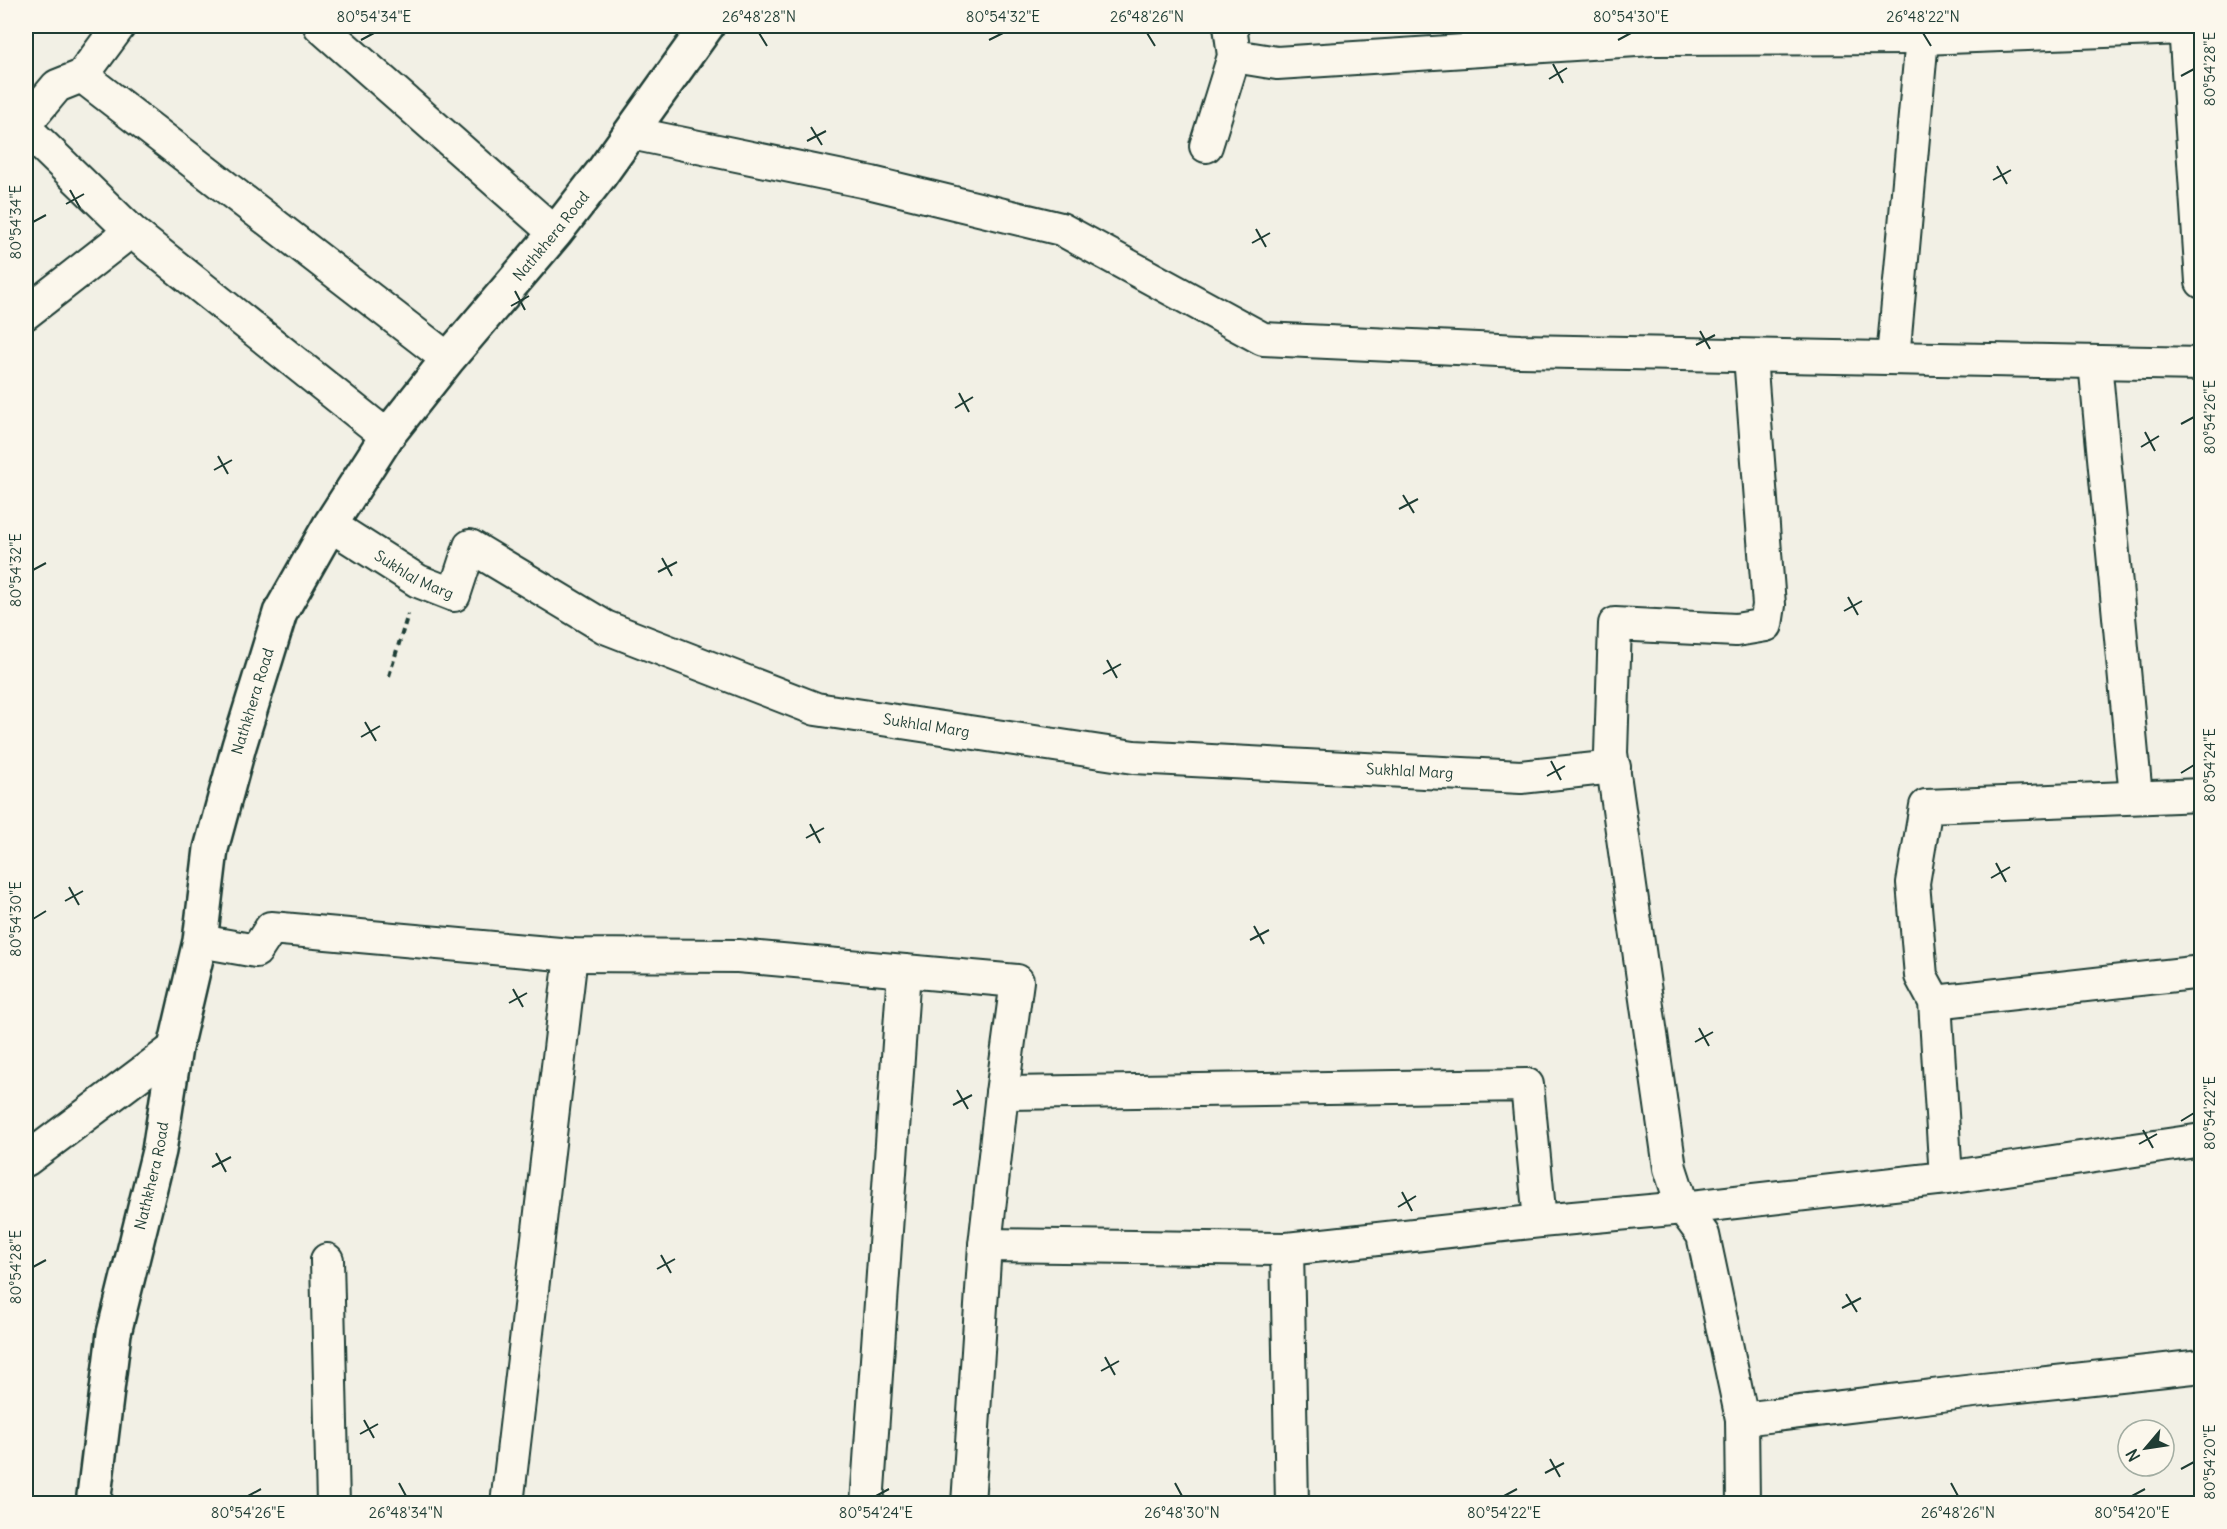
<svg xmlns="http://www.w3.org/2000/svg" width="2227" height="1529" viewBox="0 0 2227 1529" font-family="Delius,sans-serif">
<rect width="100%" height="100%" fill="#f2f0e5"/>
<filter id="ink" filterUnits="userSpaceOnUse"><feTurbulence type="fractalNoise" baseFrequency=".0167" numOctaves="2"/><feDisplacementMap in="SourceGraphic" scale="12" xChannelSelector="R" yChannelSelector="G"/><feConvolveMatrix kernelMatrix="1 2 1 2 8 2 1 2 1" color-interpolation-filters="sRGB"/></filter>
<g filter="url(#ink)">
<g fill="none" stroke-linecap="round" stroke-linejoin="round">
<defs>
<g id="minor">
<polyline points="320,26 555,233"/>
<polyline points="2185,26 2202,282"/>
<polyline points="1234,56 1277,63 1652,39 1922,38 2185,28"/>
<polyline points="82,76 448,359"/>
<polyline points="26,123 57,86 82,76 119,26"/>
<polyline points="26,129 131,231 387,436"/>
<polyline points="631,133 872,183 1061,229 1263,339 1520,351 2202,364"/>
<polyline points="1206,146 1234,56 1230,26"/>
<polyline points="26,313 131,231"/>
<polyline points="1893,358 1922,38"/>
<polyline points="2095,362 2136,797"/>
<path id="s1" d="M330,525L418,581L454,595L470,546L605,627L816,709L1134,757L1521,777L1614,767"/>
<polyline points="200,941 256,951 271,928 571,955 738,956 1017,981 1002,1093 1527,1085 1540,1221 1287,1249 1292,1504"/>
<polyline points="1935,1002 2202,972"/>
<polyline points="26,1160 175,1048"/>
<polyline points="1946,1178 1935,1002 1921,976 1913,883 1926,806 2202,795"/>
<polyline points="1540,1221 1683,1208 1946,1178 2202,1140"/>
<polyline points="985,1245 1002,1093"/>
<polyline points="327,1260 333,1504"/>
<polyline points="1742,1419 1703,1235 1683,1208 1670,1168 1611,753 1615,624 1736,630 1766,625 1769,605 1750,356"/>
<polyline points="507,1504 571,955"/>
<polyline points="867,1504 904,971"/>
<polyline points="968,1504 985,1245 1287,1249"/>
<polyline points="1743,1504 1742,1419 1982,1390 2202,1366"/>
</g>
<g id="tertiary">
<path id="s2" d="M93,1504L114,1333L159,1151L175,1048L200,941L211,849L239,746L280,613L330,525L387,436L448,359L555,233L601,174L707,26"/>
</g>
</defs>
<use href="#minor" stroke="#1f3d34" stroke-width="36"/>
<use href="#tertiary" stroke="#1f3d34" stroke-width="38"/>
<polyline stroke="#1f3d34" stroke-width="4" stroke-dasharray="6 4.5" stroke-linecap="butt" points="389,676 408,614"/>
<use href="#minor" stroke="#fbf7ec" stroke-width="32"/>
<use href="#tertiary" stroke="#fbf7ec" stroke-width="33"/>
</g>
</g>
<path fill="none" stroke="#1f3d34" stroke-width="2" d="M759,33L767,46M1147,33L1155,46M1923,33L1931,46M361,40L374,33M989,40L1003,33M1618,40L1631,33M1553,64L1563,83M2181,76L2194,69M1549,79L1567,68M811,127L822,145M807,141L826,131M1997,166L2007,184M1993,180L2011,170M70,190L80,208M66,204L84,194M33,222L46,215M1256,229L1266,247M1252,243L1270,233M515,291L525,310M511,306L529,296M1700,331L1710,349M1696,345L1715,335M959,393L969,412M955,408L973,397M2181,424L2194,417M2145,432L2155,451M2141,447L2159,436M218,456L228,474M214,470L232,460M1403,495L1414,513M1399,509L1418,499M662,558L672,576M33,570L46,563M658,572L677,562M1848,597L1858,615M1844,611L1862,601M1107,660L1117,678M1103,674L1121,664M365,722L376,741M361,737L380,726M1551,761L1561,780M2181,773L2194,765M1547,776L1565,766M810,824L820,843M806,838L824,828M1996,863L2006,882M1991,878L2010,867M69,887L79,905M65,901L83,891M33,919L46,911M1254,926L1264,944M1250,940L1269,930M513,989L523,1007M509,1003L527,993M1699,1028L1709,1046M1695,1042L1713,1032M957,1090L968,1109M953,1105L972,1095M2181,1121L2194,1113M2143,1130L2153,1148M2139,1144L2157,1134M216,1153L226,1172M212,1167L231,1157M1402,1192L1412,1211M1398,1207L1416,1196M661,1255L671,1273M33,1267L46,1260M657,1269L675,1259M1846,1294L1857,1312M1842,1308L1861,1298M1105,1357L1115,1375M1101,1371L1119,1361M364,1420L374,1438M360,1434L378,1424M1550,1459L1560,1477M2181,1469L2194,1462M1545,1473L1564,1463M399,1483L406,1496M1175,1483L1182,1496M1951,1483L1958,1496M248,1496L261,1489M876,1496L889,1489M1504,1496L1517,1489M2132,1496L2145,1489"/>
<g text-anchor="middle" stroke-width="5" stroke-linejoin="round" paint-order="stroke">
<g font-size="15" fill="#1f3d34" stroke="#fbf7ec">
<text dy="5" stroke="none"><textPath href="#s2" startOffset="1378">Nathkhera Road</textPath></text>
<text dy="5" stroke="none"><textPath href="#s1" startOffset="98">Sukhlal Marg</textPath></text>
<text dy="5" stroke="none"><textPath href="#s2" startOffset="820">Nathkhera Road</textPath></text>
<text dy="5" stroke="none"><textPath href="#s1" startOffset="690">Sukhlal Marg</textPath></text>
<text dy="5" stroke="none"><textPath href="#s1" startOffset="1176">Sukhlal Marg</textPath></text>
<text dy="5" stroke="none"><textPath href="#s2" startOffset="334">Nathkhera Road</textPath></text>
</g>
</g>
<rect width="2227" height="1529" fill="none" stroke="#fbf7ec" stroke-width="66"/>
<g transform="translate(2146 1448) rotate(241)"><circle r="28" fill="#fbf7ec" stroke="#a3ada2" stroke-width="1.5"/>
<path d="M0-4.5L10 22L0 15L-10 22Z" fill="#1f3d34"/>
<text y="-9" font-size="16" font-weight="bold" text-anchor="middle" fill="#1f3d34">N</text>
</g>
<rect x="33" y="33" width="2161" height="1463" fill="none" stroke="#1f3d34" stroke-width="2"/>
<g font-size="15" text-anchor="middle" fill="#1f3d34">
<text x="374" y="22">80°54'34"E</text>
<text x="759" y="22">26°48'28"N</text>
<text x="1003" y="22">80°54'32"E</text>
<text x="1147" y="22">26°48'26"N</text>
<text x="1631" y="22">80°54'30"E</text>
<text x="1923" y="22">26°48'22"N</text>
<text transform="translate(2210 69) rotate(-90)" y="5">80°54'28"E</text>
<text transform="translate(16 222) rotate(-90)" y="5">80°54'34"E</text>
<text transform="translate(2210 417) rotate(-90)" y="5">80°54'26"E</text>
<text transform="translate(16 570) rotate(-90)" y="5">80°54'32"E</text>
<text transform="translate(2210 765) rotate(-90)" y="5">80°54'24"E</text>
<text transform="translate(16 919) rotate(-90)" y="5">80°54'30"E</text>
<text transform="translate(2210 1113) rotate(-90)" y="5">80°54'22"E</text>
<text transform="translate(16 1267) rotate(-90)" y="5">80°54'28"E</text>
<text transform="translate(2210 1462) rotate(-90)" y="5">80°54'20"E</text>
<text x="248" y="1518">80°54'26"E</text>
<text x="406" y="1518">26°48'34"N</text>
<text x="876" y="1518">80°54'24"E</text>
<text x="1182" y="1518">26°48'30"N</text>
<text x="1504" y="1518">80°54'22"E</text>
<text x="1958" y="1518">26°48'26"N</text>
<text x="2132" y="1518">80°54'20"E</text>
</g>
</svg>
